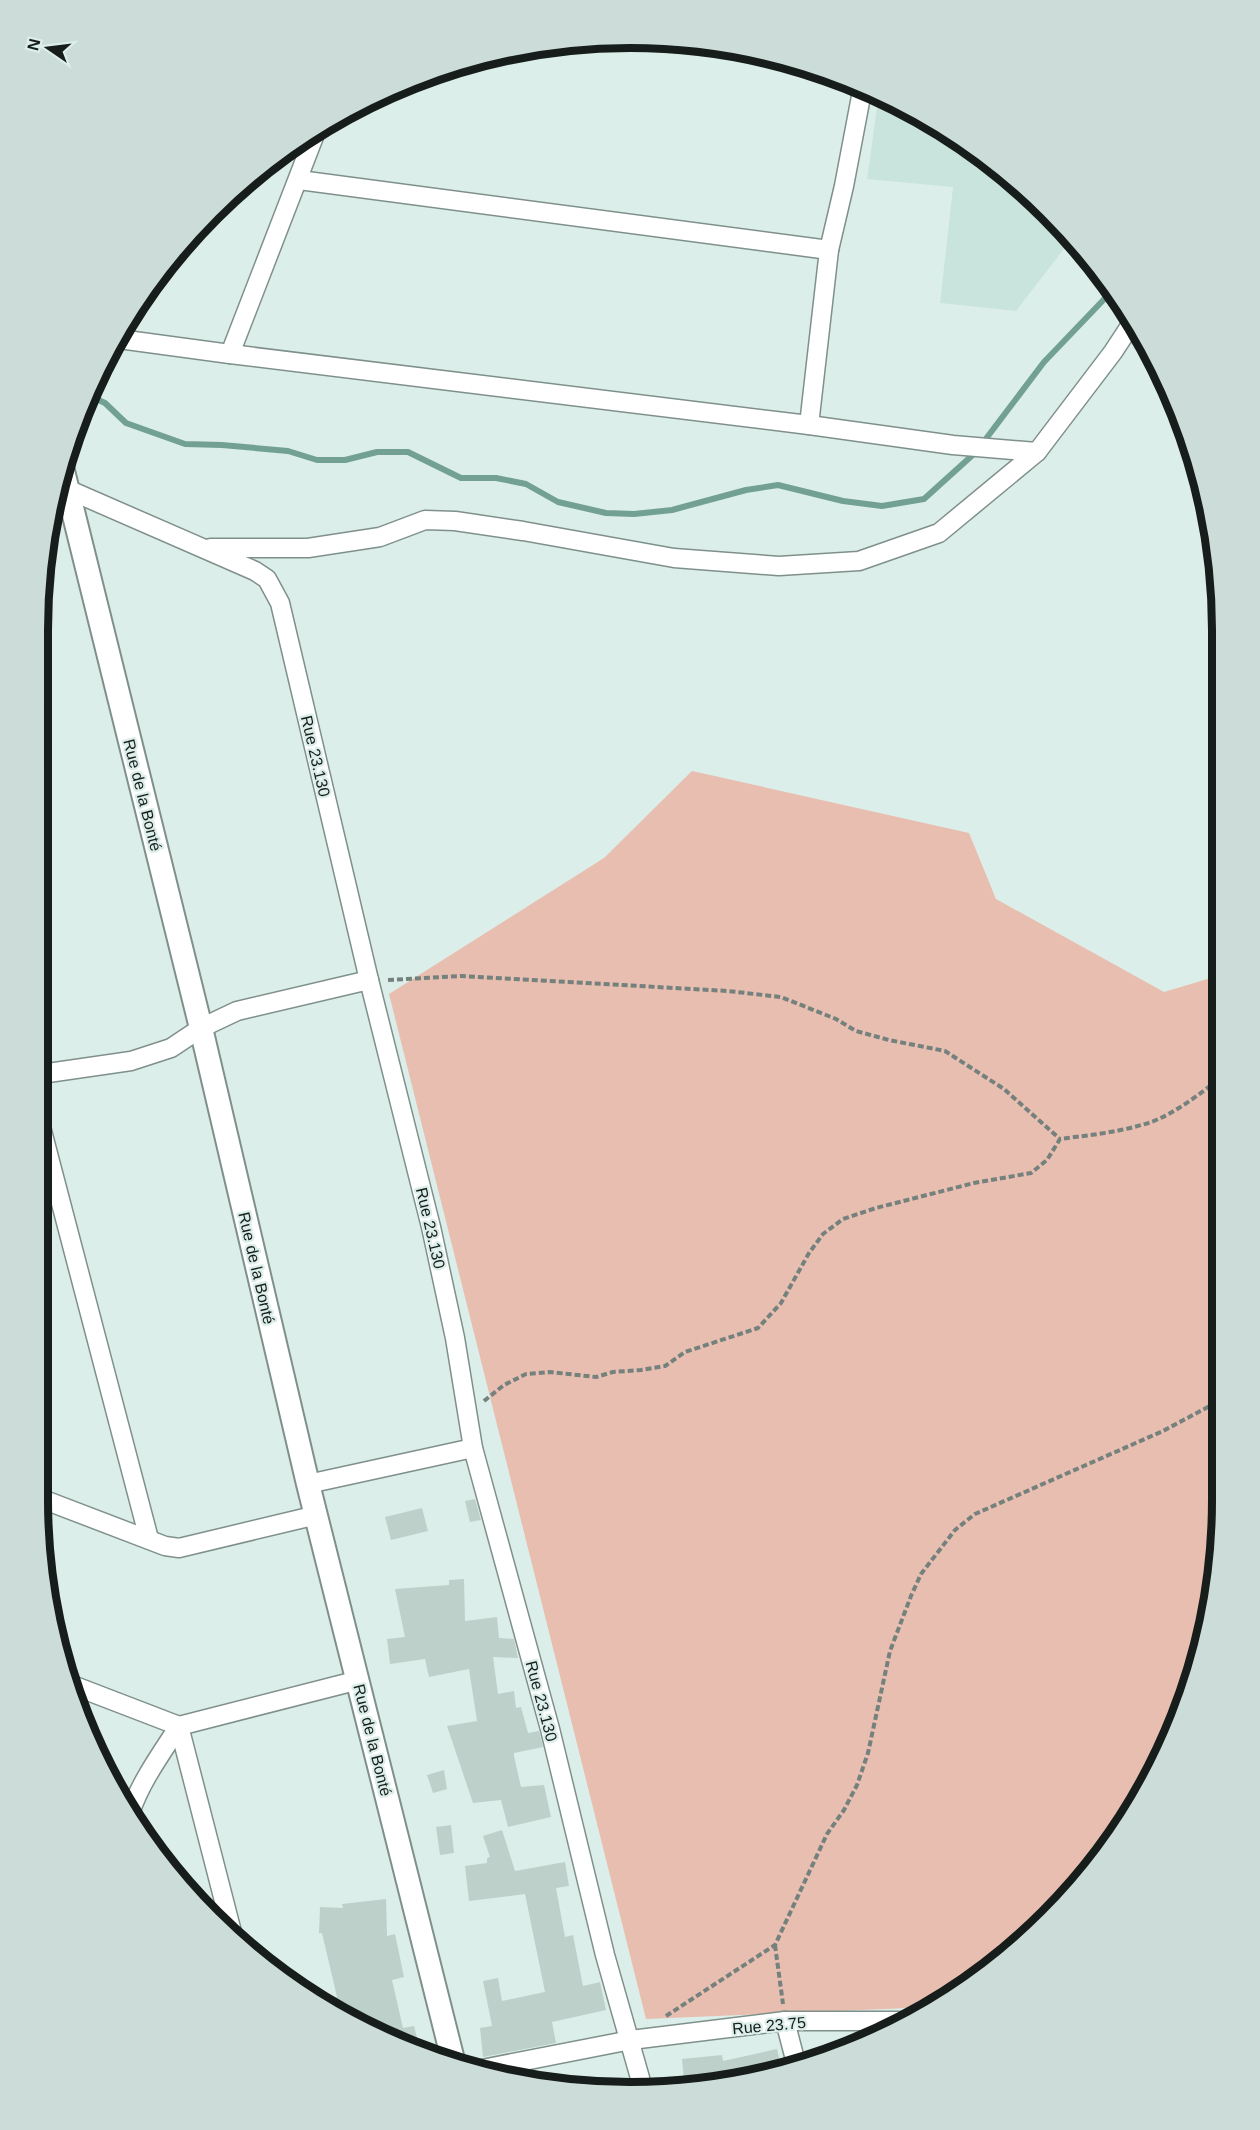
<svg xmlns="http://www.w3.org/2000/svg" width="1260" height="2130" viewBox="0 0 1260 2130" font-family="Helvetica,sans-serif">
<rect width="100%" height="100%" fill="#dceee9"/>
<polygon fill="#c9e4dc" points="879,94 959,138 1073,237 1016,311 940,303 953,187 867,179"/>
<polygon fill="#e8beb0" points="692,771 969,833 996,899 1164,992 1221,975 1221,1539 1191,1691 1122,1829 1049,1919 990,1970 932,2007 646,2019 389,994 604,858"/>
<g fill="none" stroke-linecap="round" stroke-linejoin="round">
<g stroke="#72a194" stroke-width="6">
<polyline points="90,396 105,403 126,423 185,444 222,445 288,451 317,460 345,460 377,452 408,452 461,478 496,478 526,484 558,502 606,513 634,514 672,510 746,490 778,485 843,501 882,506 924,499 976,452"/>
<polyline points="982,444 1044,362 1112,291"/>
</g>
</g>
<g fill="#bed0ca">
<polygon points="475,1499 481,1520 470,1522 465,1501"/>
<polygon points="422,1508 428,1531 391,1540 385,1517"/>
<polygon points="464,1579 465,1621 497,1617 499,1638 514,1639 518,1658 493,1657 498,1694 514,1691 516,1708 521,1707 528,1733 539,1731 543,1747 514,1753 514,1756 521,1787 544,1785 551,1817 508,1827 501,1800 473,1803 447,1726 477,1721 469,1669 429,1677 425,1659 390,1664 387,1639 405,1637 395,1589 449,1585 449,1580"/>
<polygon points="444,1770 447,1789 433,1793 427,1775"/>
<polygon points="451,1825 454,1853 440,1855 436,1827"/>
<polygon points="502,1830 515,1871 565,1862 569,1886 556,1888 565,1937 573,1935 583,1986 600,1982 606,2010 552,2022 556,2043 483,2057 480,2028 492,2026 483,1981 498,1978 502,2001 545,1992 525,1894 469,1901 465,1866 487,1863 487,1858 490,1857 483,1836"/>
<polygon points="386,1899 387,1936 395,1934 404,1977 392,1980 403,2028 414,2026 421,2053 368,2031 319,2001 337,1997 322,1933 319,1933 320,1907 343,1908 342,1904"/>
<polygon points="777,2049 782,2070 708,2087 685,2089 682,2059 722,2055 723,2061"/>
</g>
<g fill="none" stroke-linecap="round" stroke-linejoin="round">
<defs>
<g id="minor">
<polyline points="299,180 829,250 844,186 863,86"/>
<polyline points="119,339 230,354 809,425 953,445 1037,452"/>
<polyline points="230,354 317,129"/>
<polyline points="809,425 829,250"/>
<polyline points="60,486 255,571 267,579 280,603 369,980 431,1227 455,1338 473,1448 550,1729 605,1955 644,2092"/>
<polyline points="210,548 308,548 380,537 425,520 455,521 523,531 674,558 779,566 859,561 939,533 1037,452 1113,352 1134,320"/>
<polyline points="41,1074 131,1061 171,1048 201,1028 237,1011 369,980"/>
<polyline points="41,1127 149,1539"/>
<polyline points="41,1206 52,1173"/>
<polyline points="308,1484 473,1448"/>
<polyline points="42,1499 165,1546 179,1548 317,1515"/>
<polyline points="67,1683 179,1726 359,1680"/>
<polyline points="179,1726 232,1932"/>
<path d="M130,1813C141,1781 161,1754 179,1726"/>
<polyline points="785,2021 797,2067"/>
<polyline points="477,2070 631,2040 785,2021 908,2021"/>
</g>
<polyline id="tertiary" points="63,471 201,1028 308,1484 454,2064"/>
</defs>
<use href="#minor" stroke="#7f908b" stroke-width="21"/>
<use href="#tertiary" stroke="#7f908b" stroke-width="26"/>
<g stroke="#74817d" stroke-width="4" stroke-dasharray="6 3" stroke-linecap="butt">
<polyline points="388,980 461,976 728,991 781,997 836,1019 856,1031 889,1040 945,1051 1004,1089 1060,1139"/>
<path d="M484,1401L504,1385L526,1374L550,1372L596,1377L613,1372L641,1370L665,1366L685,1352L758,1328L781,1303L809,1253L823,1234L843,1219L876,1208L974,1183L1031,1173L1047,1160L1060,1139C1090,1135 1122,1132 1151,1122C1176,1113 1199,1094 1221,1078"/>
<polyline points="775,1945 783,2004"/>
<polyline points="666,2016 775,1945 827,1834 844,1810 857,1785 868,1753 890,1651 911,1596 921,1574 955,1530 975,1514 1163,1431 1221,1400"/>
</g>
<use href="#minor" stroke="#fff" stroke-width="18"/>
<use href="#tertiary" stroke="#fff" stroke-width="22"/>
</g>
<g text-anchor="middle" stroke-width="4.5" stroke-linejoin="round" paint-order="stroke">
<g font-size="16" fill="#161d1b" stroke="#dceee9">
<text transform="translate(316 756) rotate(77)" y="6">Rue 23.130</text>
<text transform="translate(143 795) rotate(76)" y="6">Rue de la Bonté</text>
<text transform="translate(431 1228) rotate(77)" y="6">Rue 23.130</text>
<text transform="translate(257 1268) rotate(77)" y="6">Rue de la Bonté</text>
<text transform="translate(542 1701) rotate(75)" y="6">Rue 23.130</text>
<text transform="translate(373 1740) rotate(76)" y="6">Rue de la Bonté</text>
<text transform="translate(769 2025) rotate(-5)" y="6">Rue 23.75</text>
</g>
</g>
<path d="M0 0H1260V2130H0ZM630 48H630A582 582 0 0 1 1212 630V1500A582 582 0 0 1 630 2082H630A582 582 0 0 1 48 1500V630A582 582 0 0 1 630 48Z" fill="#ccddd9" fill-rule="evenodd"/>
<path fill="none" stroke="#161d1b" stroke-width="8" d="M630 48H630A582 582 0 0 1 1212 630V1500A582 582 0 0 1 630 2082H630A582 582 0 0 1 48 1500V630A582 582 0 0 1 630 48Z"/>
<g transform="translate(48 48) rotate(284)" stroke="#dceee9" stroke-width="4.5" paint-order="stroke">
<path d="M0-4.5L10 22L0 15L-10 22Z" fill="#161d1b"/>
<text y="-9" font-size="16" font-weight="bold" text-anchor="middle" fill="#161d1b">N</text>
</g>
</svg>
